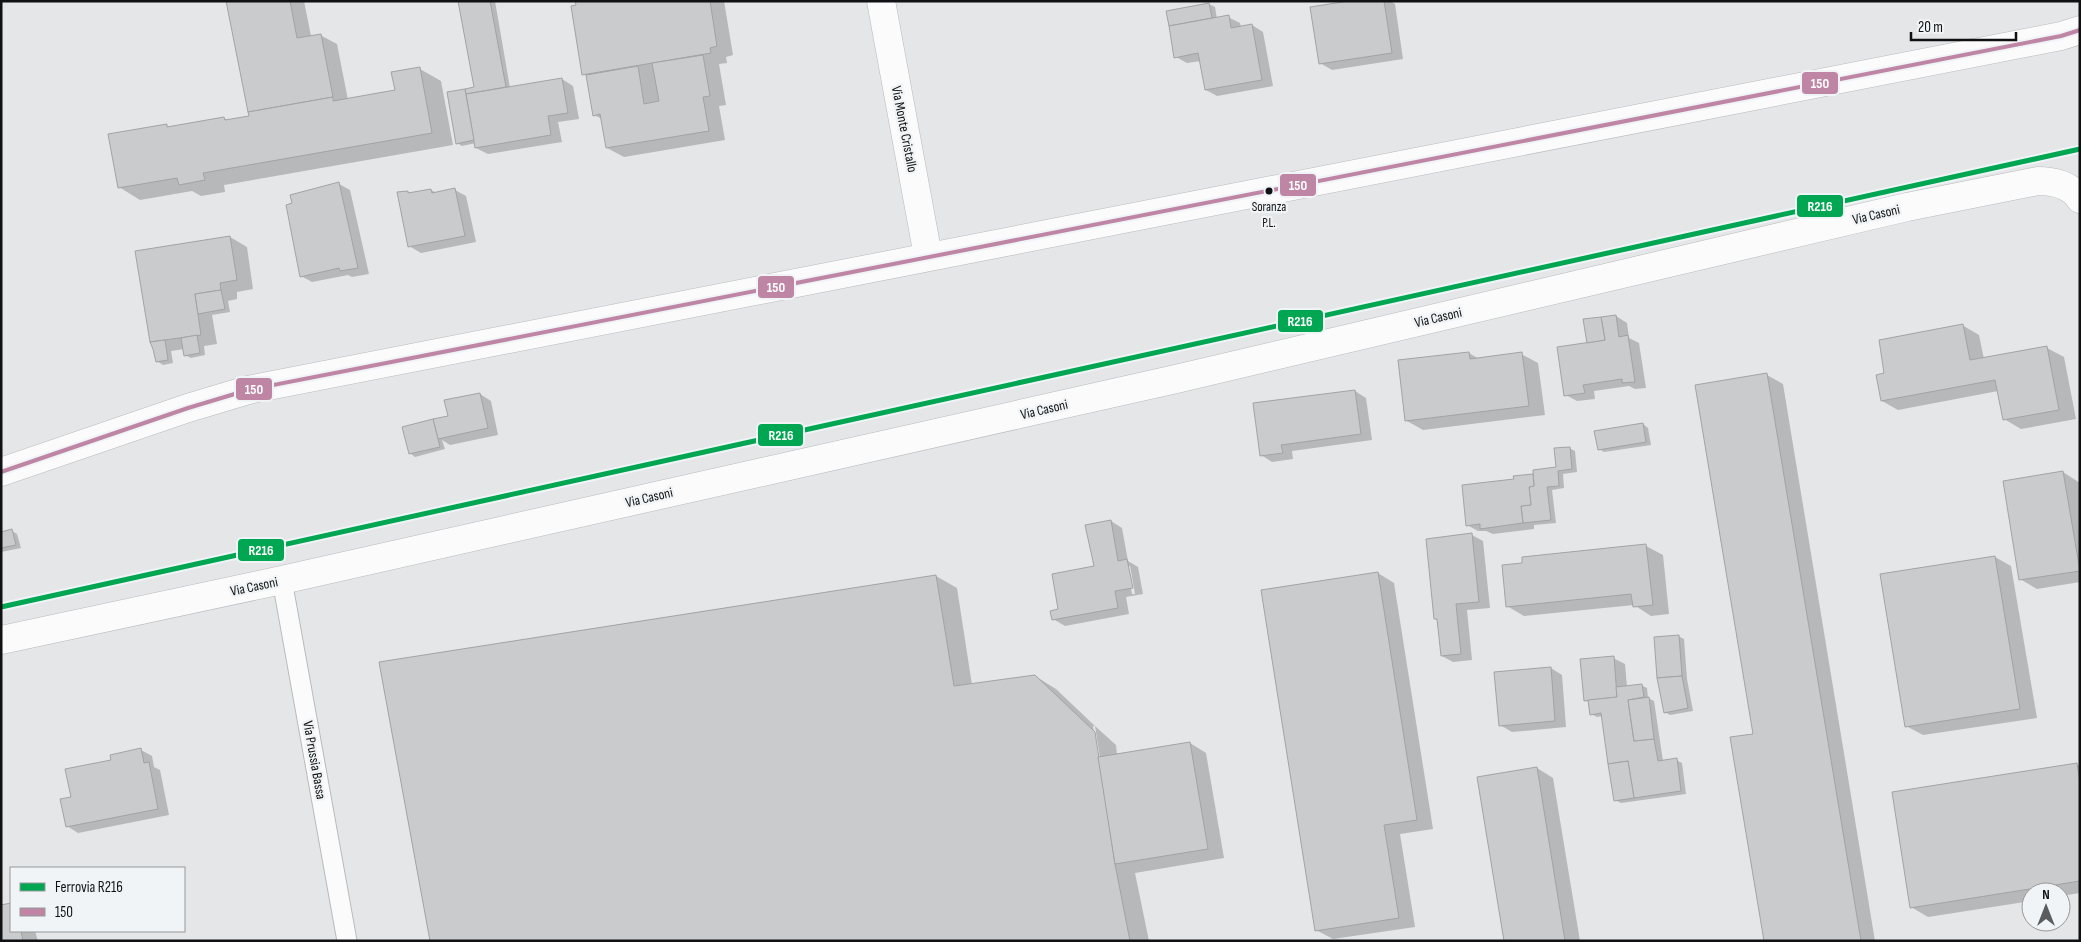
<svg xmlns="http://www.w3.org/2000/svg" width="2081" height="942" viewBox="0 0 2081 942" font-family="'Sofia Sans Condensed',sans-serif">
<rect width="100%" height="100%" fill="#e4e6e8"/>
<g fill="#0003" fill-rule="evenodd">
<polygon points="227,1 304,1 311,36 320,35 337,44 348,100 396,91 420,69 441,81 453,145 224,185 225,192 201,196 192,191 140,200 119,187 166,126 170,128 224,118 229,121 251,117"/>
<polygon points="460,1 495,1 510,88 562,79 573,86 579,119 558,122 562,142 488,154 476,148 476,143 462,146 457,143 448,93 475,88"/>
<polygon points="577,1 724,1 733,55 726,57 727,63 719,64 726,105 719,106 725,140 624,157 607,148 602,119 594,115 588,77 584,74"/>
<polygon points="1358,1 1390,1 1395,4 1403,59 1332,70 1320,63"/>
<polygon points="1209,4 1215,7 1217,19 1228,17 1240,23 1241,27 1252,25 1263,32 1273,86 1217,96 1206,90 1201,61 1187,63 1176,57 1168,12"/>
<polygon points="339,184 350,190 369,274 352,277 348,275 312,282 301,276"/>
<polygon points="431,190 437,193 455,190 466,196 476,242 421,253 409,246 408,192 411,194"/>
<polygon points="230,237 247,247 253,289 237,292 237,299 228,301 230,312 212,315 217,344 204,346 205,355 191,358 185,355 184,349 171,351 173,363 163,365 157,361 155,348 151,342"/>
<polygon points="1616,316 1627,323 1629,338 1639,343 1646,388 1635,389 1629,386 1594,391 1595,399 1577,401 1566,395 1588,344"/>
<polygon points="1962,325 1979,335 1984,359 2047,348 2064,357 2076,419 2021,429 2004,419 1998,391 1898,410 1882,401 1886,374"/>
<polygon points="1469,353 1479,359 1521,354 1538,363 1545,415 1423,430 1407,421 1400,362"/>
<polygon points="1767,375 1783,384 1875,941 1765,941 1754,735"/>
<polygon points="1355,391 1366,398 1372,440 1292,451 1293,459 1272,462 1261,455"/>
<polygon points="480,394 491,401 498,435 450,445 442,440 445,449 415,457 410,453 449,416"/>
<polygon points="1643,424 1648,428 1651,445 1604,452 1599,449"/>
<polygon points="1569,448 1575,451 1577,472 1563,474 1564,488 1552,490 1556,523 1534,525 1534,529 1493,534 1486,531 1478,531 1467,525 1515,480 1515,477 1534,475 1557,468"/>
<polygon points="2063,472 2080,483 2080,582 2037,589 2020,579"/>
<path d="M1111,521L1122,528L1128,561L1138,567L1143,594L1126,597L1129,614L1065,626L1053,619L1095,567ZM1127,566H1130L1135,594H1132Z"/>
<polygon points="12,531 17,534 21,548 1,552 1,533"/>
<polygon points="1472,535 1483,541 1490,608 1467,610 1472,660 1453,662 1442,656 1438,620 1435,619"/>
<polygon points="1646,546 1663,555 1669,614 1651,616 1634,605 1524,616 1507,606"/>
<polygon points="1995,557 2011,566 2037,718 1923,735 1906,726"/>
<polygon points="1378,573 1394,583 1433,829 1400,834 1415,927 1333,939 1316,930"/>
<polygon points="936,576 957,588 972,685 1035,676 1056,689 1095,726 1093,726 1098,758 1100,758 1095,726 1116,745 1117,755 1190,743 1206,753 1224,858 1135,873 1149,941 432,941"/>
<polygon points="1678,636 1684,639 1687,679 1693,711 1670,715 1665,712"/>
<polygon points="1613,658 1625,664 1627,687 1641,685 1647,688 1648,698 1654,701 1663,761 1676,760 1682,763 1686,794 1621,803 1615,800 1603,716 1597,717 1591,714 1590,703 1585,700"/>
<polygon points="1551,668 1562,675 1566,727 1512,732 1500,725"/>
<polygon points="141,750 152,756 154,767 160,770 169,815 78,833 67,826 113,761"/>
<polygon points="2076,764 2080,766 2080,893 2061,896 2061,892 2031,892 2031,901 1928,917 1911,907"/>
<polygon points="1537,768 1553,778 1580,941 1505,941"/>
<polygon points="11,904 11,931 35,931 38,941 1,941 1,906"/>
</g>
<g fill="#cacbcc" stroke="#a2a3a5">
<polygon points="226,1 290,1 297,38 321,34 333,97 248,112"/>
<polygon points="458,1 490,1 506,87 466,94 465,89 474,87"/>
<polygon points="575,1 710,1 717,46 710,48 711,53 582,75 571,6 576,5"/>
<polygon points="1349,1 1384,1 1392,53 1319,64 1310,7"/>
<polygon points="1209,3 1212,18 1169,26 1166,11"/>
<polygon points="1229,15 1231,28 1252,24 1262,80 1205,90 1198,53 1174,58 1169,26"/>
<polygon points="703,55 710,96 703,97 709,131 606,148 600,114 593,116 586,75 638,66 644,104 659,101 652,63"/>
<polygon points="420,67 432,133 203,173 205,180 179,185 177,178 118,188 108,134 167,124 167,127 224,117 225,120 249,116 248,112 333,97 333,101 395,90 391,72"/>
<polygon points="562,78 568,113 548,116 551,135 475,148 466,94"/>
<polygon points="465,89 474,140 456,144 447,92"/>
<polygon points="339,182 358,268 340,271 339,268 300,277 286,205 292,203 290,195"/>
<polygon points="455,188 465,236 408,247 397,192 408,191 408,193 431,189 432,193"/>
<polygon points="230,236 237,280 220,283 221,290 195,294 201,335 150,342 135,251"/>
<polygon points="221,290 225,309 198,314 195,294"/>
<polygon points="1616,315 1619,337 1628,335 1635,382 1622,383 1622,379 1583,385 1585,393 1564,396 1557,347 1605,340 1601,317"/>
<polygon points="1601,317 1605,340 1587,343 1583,319"/>
<polygon points="1963,324 1970,360 2047,346 2059,410 2003,420 1995,380 1881,401 1876,375 1884,373 1879,340"/>
<polygon points="197,335 200,353 184,356 181,338"/>
<polygon points="165,340 168,360 156,362 153,349 150,342"/>
<polygon points="1469,352 1470,359 1522,352 1529,406 1405,421 1398,360"/>
<polygon points="1767,373 1861,941 1764,941 1730,737 1753,734 1695,385"/>
<polygon points="1355,390 1361,434 1281,445 1283,453 1260,456 1253,403"/>
<polygon points="480,393 488,428 438,439 433,419 448,416 444,400"/>
<polygon points="433,419 440,447 409,454 402,427"/>
<polygon points="1643,423 1646,442 1598,450 1594,431"/>
<polygon points="1570,447 1572,469 1558,471 1559,486 1547,487 1551,520 1523,523 1521,506 1531,505 1529,487 1534,486 1533,470 1556,467 1554,448"/>
<polygon points="2063,471 2080,571 2019,580 2003,481"/>
<polygon points="1533,474 1534,486 1529,487 1531,505 1521,506 1523,523 1480,529 1480,524 1466,526 1462,485 1514,479 1513,476"/>
<polygon points="1111,520 1118,561 1127,559 1133,588 1115,591 1118,608 1052,620 1050,611 1058,609 1052,574 1094,566 1085,525"/>
<polygon points="12,529 16,545 1,548 1,532"/>
<polygon points="1472,533 1479,602 1456,604 1461,654 1441,656 1437,619 1434,619 1426,539"/>
<polygon points="1646,544 1653,605 1633,607 1631,594 1506,607 1502,565 1522,563 1522,557"/>
<polygon points="1995,556 2020,709 1905,727 1880,574"/>
<polygon points="1378,572 1417,820 1384,825 1399,918 1315,931 1261,590"/>
<polygon points="936,575 954,686 1035,675 1095,732 1115,864 1130,941 430,941 379,662"/>
<polygon points="1679,635 1682,676 1657,678 1654,637"/>
<polygon points="1614,656 1617,697 1584,701 1580,659"/>
<polygon points="1551,667 1555,721 1499,726 1494,672"/>
<polygon points="1682,676 1688,708 1664,713 1657,678"/>
<polygon points="1642,684 1644,697 1628,700 1634,741 1654,739 1658,761 1677,758 1681,791 1634,798 1628,761 1608,764 1601,713 1590,715 1588,700 1617,697 1616,687"/>
<polygon points="1649,697 1654,739 1634,741 1628,700"/>
<polygon points="1190,742 1208,849 1115,864 1098,757"/>
<polygon points="141,748 144,763 149,762 158,809 66,827 60,799 71,797 65,769 111,760 110,755"/>
<polygon points="1628,761 1634,798 1614,801 1608,764"/>
<polygon points="2077,763 2080,782 2080,881 1910,908 1892,792"/>
<polygon points="1537,767 1565,941 1504,941 1477,777"/>
<polygon points="11,903 11,931 21,931 23,941 1,941 1,905"/>
</g>
<g fill="none" stroke-linecap="round" stroke-linejoin="round">
<defs>
<polyline id="lane" points="282,580 347,941"/>
<polyline id="street" points="881,1 928,256"/>
<g id="secondary">
<polyline points="1,472 188,408 248,390 2061,36 2080,30"/>
<path d="M1,640L282,580L1176,379L1907,207L2038,181C2053,181 2071,185 2080,199"/>
</g>
</defs>
<use href="#lane" stroke="#b8babb" stroke-width="21"/>
<use href="#street" stroke="#b8babb" stroke-width="29"/>
<use href="#secondary" stroke="#b8babb" stroke-width="29"/>
<use href="#lane" stroke="#fbfbfc" stroke-width="19"/>
<use href="#street" stroke="#fbfbfc" stroke-width="28"/>
<use href="#secondary" stroke="#fbfbfc" stroke-width="28"/>
<defs>
<polyline id="bus-1" points="1,472 188,408 248,390 2061,36 2080,30"/>
</defs>
<use href="#bus-1" stroke="#f0f4f7" stroke-width="8"/>
<use href="#bus-1" stroke="#be85a4" stroke-width="4"/>
<defs>
<polyline id="rail-1" points="1,607 2080,149"/>
</defs>
<use href="#rail-1" stroke="#f0f4f7" stroke-width="9"/>
<use href="#rail-1" stroke="#00a651" stroke-width="5"/>
</g>
<circle fill="#101112" stroke="#f0f4f7" stroke-width="2" cx="1269" cy="191" r="4.5"/>
<g text-anchor="middle" stroke-width="4.5" stroke-linejoin="round" paint-order="stroke">
<g font-size="13" fill="#101112" stroke="#f0f4f7">
<text x="1269" y="211">Soranza<tspan x="1269" dy="16">P.L.</tspan></text>
</g>
<g font-size="14" fill="#101112" stroke="#f0f4f7">
<text transform="translate(905 129) rotate(79)" y="5">Via Monte Cristallo</text>
<text transform="translate(1876 214) rotate(-13)" y="5">Via Casoni</text>
<text transform="translate(1438 317) rotate(-13)" y="5">Via Casoni</text>
<text transform="translate(1044 409) rotate(-13)" y="5">Via Casoni</text>
<text transform="translate(649 497) rotate(-13)" y="5">Via Casoni</text>
<text transform="translate(254 586) rotate(-12)" y="5">Via Casoni</text>
<text transform="translate(315 760) rotate(80)" y="5">Via Prussia Bassa</text>
</g>
</g>
<g stroke="#f0f4f7" stroke-width="2">
<rect x="1801" y="71" width="38" height="24" rx="5" fill="#be85a4"/>
<rect x="1279" y="173" width="38" height="24" rx="5" fill="#be85a4"/>
<rect x="1796" y="194" width="48" height="24" rx="5" fill="#00a651"/>
<rect x="757" y="275" width="38" height="24" rx="5" fill="#be85a4"/>
<rect x="1277" y="309" width="47" height="24" rx="5" fill="#00a651"/>
<rect x="235" y="377" width="38" height="24" rx="5" fill="#be85a4"/>
<rect x="757" y="423" width="47" height="24" rx="5" fill="#00a651"/>
<rect x="237" y="538" width="48" height="24" rx="5" fill="#00a651"/>
</g>
<g font-size="14" text-anchor="middle" font-weight="bold" fill="#fff">
<text x="1820" y="88">150</text>
<text x="1298" y="190">150</text>
<text x="1820" y="211">R216</text>
<text x="776" y="292">150</text>
<text x="1300" y="326">R216</text>
<text x="254" y="394">150</text>
<text x="781" y="440">R216</text>
<text x="261" y="555">R216</text>
</g>
<rect width="2081" height="942" fill="none" stroke="#101112" stroke-width="5"/>
<rect x="10" y="867" width="175" height="65" fill="#f0f4f7" stroke="#96999b"/>
<rect x="20" y="883" width="25" height="8" fill="#00a651" stroke="#96999b"/>
<text x="55" y="892" font-size="15" fill="#101112">Ferrovia R216</text>
<rect x="20" y="908" width="25" height="8" fill="#be85a4" stroke="#96999b"/>
<text x="55" y="917" font-size="15" fill="#101112">150</text>
<g transform="translate(2046 907)"><circle r="24" fill="#f0f4f7" stroke="#96999b"/>
<path d="M0-4L9 19L0 12L-9 19Z" fill="#5a5c5d"/>
<text y="-8" font-size="14" font-weight="bold" text-anchor="middle" fill="#101112">N</text>
</g>
<path d="M1911 32v8h105v-8" fill="none" stroke="#101112" stroke-width="2.5"/>
<text x="1918" y="32" font-size="15" fill="#101112" stroke="#f0f4f7" stroke-width="4" paint-order="stroke">20 m</text>
</svg>
